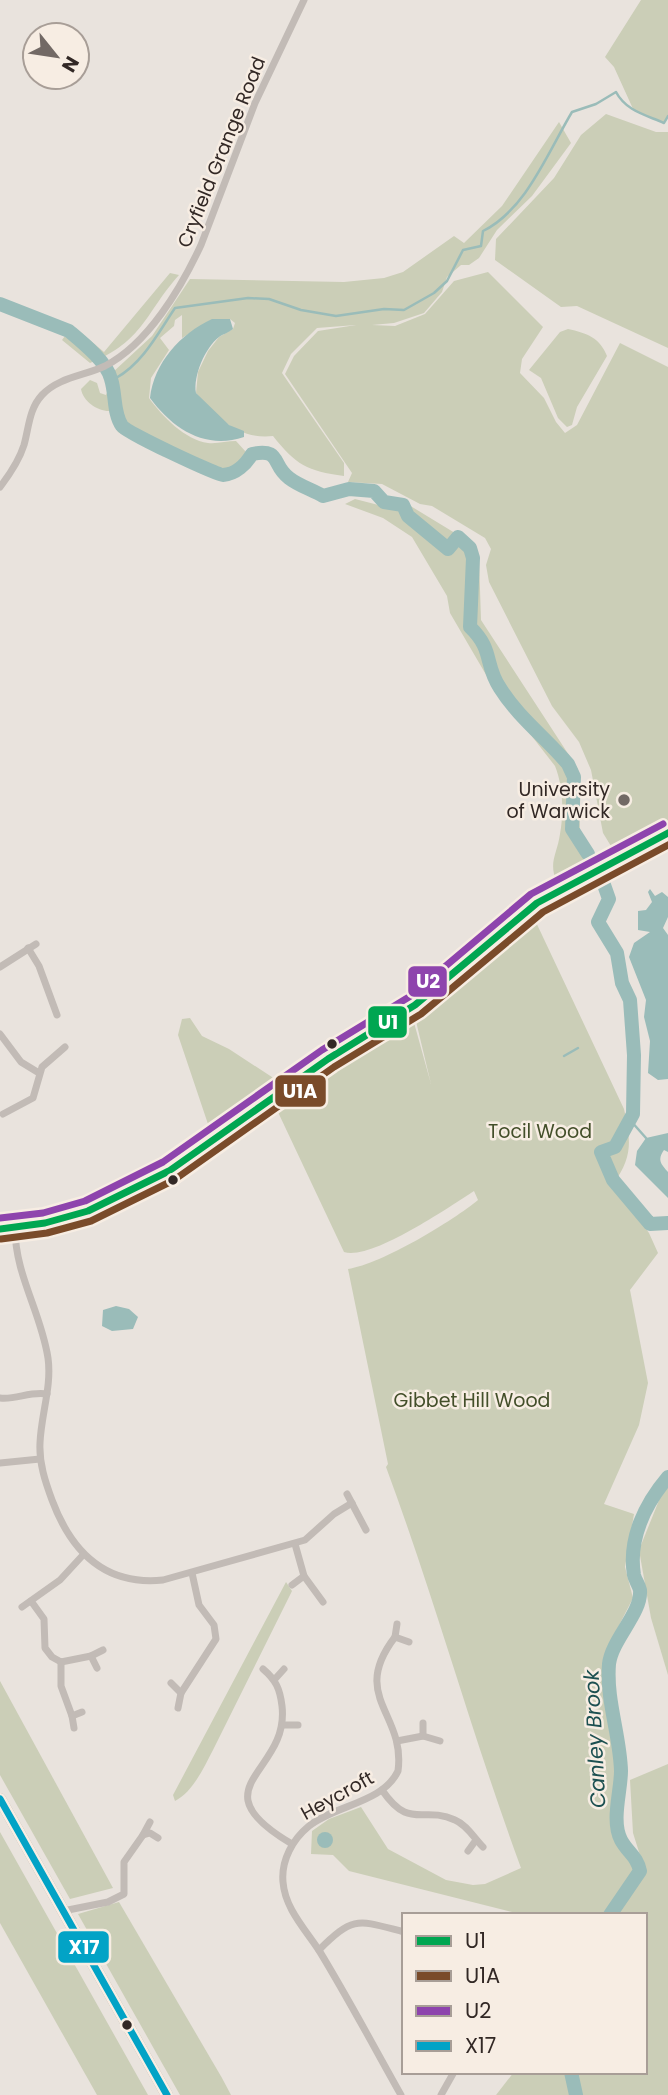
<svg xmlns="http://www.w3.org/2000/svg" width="668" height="2095" viewBox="0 0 668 2095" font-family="Poppins,sans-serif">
<rect width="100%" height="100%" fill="#e9e3dd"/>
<g fill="#cbceb7">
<polygon points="641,0 668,0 668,116 664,123 634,111 614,67 605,57"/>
<polygon points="606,114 656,132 668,132 668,348 577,306 561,307 495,260 496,239 554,178 581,135"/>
<path d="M559,122L571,143L532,196L497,230L479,258L469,265H461L447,277L442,292L424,313L394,323L372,325L395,326L425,314L454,281L488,272L543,327L522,359L520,373L544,398L556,422L565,433L577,425L620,343L668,367V822L614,851L603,833L591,770L579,742L552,706L489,582L486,565L491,549L485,538L432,506L420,504L382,484L348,482L352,473L285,374L294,356L318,331L356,325L317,328L291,354L282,373L344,463V476C307,471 296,465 273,436C240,440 216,418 196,393L198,372L208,351L219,337L233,329L235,323L230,319L211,320L182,338V315L175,320L174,326L160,338L169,350L151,378L149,398C162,416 185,440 208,443C217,444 227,441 236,441L246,452L241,462L225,470L206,472L187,467L118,432L109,411C97,411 83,401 81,389L90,380L97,383L100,393L106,395L110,385L105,375L112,373L152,336L190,279L344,282L384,278L403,272L454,236L464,243L502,206Z"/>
<path d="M170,273L179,275C145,313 144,341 90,363L62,340L69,331L80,332L104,352Z"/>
<path d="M568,329C587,333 600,338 607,356L577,407L572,425L567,427L558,418L541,378L529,370L560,332Z"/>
<path d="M355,499L394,509L404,502L473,544L479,558L481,620L578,769L580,832L595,857L557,883C548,862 557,855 560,834C564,812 563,786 555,766L492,685L450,613L447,596L412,537L383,518L345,504Z"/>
<path d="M534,918L624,1109C631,1141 633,1157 613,1184L649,1233L658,1253L630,1290L648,1383L639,1425L604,1504L634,1514L625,1567L633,1598L612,1639L605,1663L618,1772L614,1804L616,1841L634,1858L637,1871L607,1915H524L349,1871L333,1855L311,1854L312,1831L329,1819L361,1807L388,1849L446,1880L473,1885L485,1884L521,1868C472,1735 435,1599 386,1467L388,1464L348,1269C382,1264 454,1220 478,1200L474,1191C449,1207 371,1261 344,1252L277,1110L326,1074L413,1019L431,1084L415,1017Z"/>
<polygon points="190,1018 202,1036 229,1049 278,1081 210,1130 178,1035 182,1019"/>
<polygon points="668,1478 668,1675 651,1618 639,1550"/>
<path d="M286,1582L292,1591L213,1750C204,1767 193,1792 175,1801L173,1795Z"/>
<polygon points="0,1681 113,1888 70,1899 0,1775"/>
<polygon points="668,1764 668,2095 496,2095 514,2072 645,2072 645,1915 617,1915 645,1871 633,1833 630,1780"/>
<polygon points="0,1832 148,2095 97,2095 0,1923"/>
<polygon points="119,1902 222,2078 231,2095 180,2095 78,1914"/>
</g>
<g fill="#9abcb9">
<path d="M212,319H230L233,329C228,333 223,334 219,337C205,348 193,376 196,393L229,425L244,431V437C205,450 173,429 150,398C154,363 180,334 212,319Z"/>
<polygon points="650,889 655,896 662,892 668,897 668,917 663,928 668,935 668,1079 658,1080 648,1073 650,1041 644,1017 646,1000 629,957 634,943 650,932 638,930 638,911 646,910 652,902 648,892"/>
<path d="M668,1133V1152L664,1150C657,1160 661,1164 668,1172V1198L635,1165L637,1151L646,1138Z"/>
<polygon points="116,1306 129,1309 138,1317 133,1329 112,1331 102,1326 103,1310"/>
<circle cx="325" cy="1840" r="8"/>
</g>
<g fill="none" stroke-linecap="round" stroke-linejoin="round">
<g stroke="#9abcb9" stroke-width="2.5">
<path d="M110,374L116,378C143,363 158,333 175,308L248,298L269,299L301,310L336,316L384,309L404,310L434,293L447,281L463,250L481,246L483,231C526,210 548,152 572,112L596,104L616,92C626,111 646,115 664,123L668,116"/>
<polyline points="564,1056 578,1048"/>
<polyline points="630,1120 646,1138"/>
</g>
<g stroke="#9abcb9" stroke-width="14">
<path d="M0,304L69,331C82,342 107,362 111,379C116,394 113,413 122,426C125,432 217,475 223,475C236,474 246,464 252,454C282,448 271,465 289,478C299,486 313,490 323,496L349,489L374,491L384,502L403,505L408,516L448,549L458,537L470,548L473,558L470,627C494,650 484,664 500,688C518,717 546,738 568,764L574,777L572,829L588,854"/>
<polyline points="603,882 609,899 598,922 617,953 622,983 630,1000 634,1055 633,1114 615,1147 601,1152 613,1180 650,1224 668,1223"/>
<path d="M610,1915L640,1871C637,1856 628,1853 621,1840C611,1821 621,1791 621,1771C620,1735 606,1700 609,1664C612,1639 642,1613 640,1590C639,1585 635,1580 634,1575C628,1539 645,1504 668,1477"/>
<polyline points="571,2072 576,2095"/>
</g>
<g stroke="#c2bbb6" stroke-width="7">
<path d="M0,487C10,474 19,461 24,445C29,427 29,409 42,395C59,377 84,376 105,366C148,344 181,288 201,245L255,103L304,0"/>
<polyline points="28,948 39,966 57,1015"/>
<polyline points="0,967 36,944"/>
<polyline points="0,1034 21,1062 39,1073"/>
<polyline points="3,1114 33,1098 42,1067 65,1047"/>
<path d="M15,1228C15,1275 41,1312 48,1358C52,1386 41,1415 40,1443C39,1463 45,1481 52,1500C71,1551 105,1586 163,1580L305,1540L334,1514L352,1503"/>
<path d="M0,1398C16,1400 30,1391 47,1394"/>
<polyline points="0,1463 40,1459"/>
<polyline points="347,1494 366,1530"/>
<polyline points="304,1576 323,1602"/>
<polyline points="292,1585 304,1576 295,1544"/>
<polyline points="31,1601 44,1619 45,1648 52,1657 61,1662 91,1656"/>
<polyline points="22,1607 60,1580 83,1555"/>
<polyline points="397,1624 395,1637 409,1642"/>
<path d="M395,1637C349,1697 406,1713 398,1771C383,1803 335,1805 309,1826C293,1839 281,1860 283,1882C285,1909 306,1930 320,1952C348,1998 374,2047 401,2095"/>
<polyline points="61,1662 61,1686 72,1716"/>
<polyline points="97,1668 91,1656 103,1650"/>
<path d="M263,1669C276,1680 280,1689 282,1706C290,1774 194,1786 292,1844"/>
<polyline points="275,1679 284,1669"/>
<polyline points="171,1683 181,1693 178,1708"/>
<polyline points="181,1693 216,1639 214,1625 199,1605 192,1573"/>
<polyline points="423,1723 423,1736 440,1741"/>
<polyline points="283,1725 298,1725"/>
<polyline points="74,1728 72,1716 82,1712"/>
<polyline points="397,1741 423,1736"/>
<path d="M382,1790C410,1831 422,1805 455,1820C467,1825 474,1838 483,1847"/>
<polyline points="143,1835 150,1822"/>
<polyline points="468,1851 476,1840"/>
<polyline points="63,1911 108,1902 124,1894 124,1862 143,1835 150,1833 158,1838"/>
<path d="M319,1950C354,1915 358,1920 404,1932"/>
<polyline points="441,2095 454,2072"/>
</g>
<path stroke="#c2bbb6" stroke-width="10" d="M0,1229C123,1223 222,1135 316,1067C348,1044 384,1028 415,1005C452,978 483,943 520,915C565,882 619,860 668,833"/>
<polyline stroke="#b1aaa5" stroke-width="12" points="0,1799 167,2095"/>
<defs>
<polyline id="bus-1" points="0,1229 45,1223 88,1211 169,1171 328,1059 415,1005 537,903 668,833"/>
<polyline id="bus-2" points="1,1239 47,1233 91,1221 174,1180 334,1067 421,1014 543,912 668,845"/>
<polyline id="bus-3" points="0,1218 43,1213 85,1201 163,1162 322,1050 409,997 531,894 663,824"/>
<polyline id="bus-4" points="0,1799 167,2095"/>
</defs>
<use href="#bus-1" stroke="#f7ede3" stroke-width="12"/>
<use href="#bus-2" stroke="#f7ede3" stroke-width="12"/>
<use href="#bus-3" stroke="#f7ede3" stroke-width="12"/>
<use href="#bus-4" stroke="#f7ede3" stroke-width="12"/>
<use href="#bus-1" stroke="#00a651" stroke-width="7"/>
<use href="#bus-2" stroke="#7a4b2a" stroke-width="7"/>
<use href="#bus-3" stroke="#8e44ad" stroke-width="7"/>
<use href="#bus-4" stroke="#02a3c6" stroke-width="7"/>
</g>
<circle fill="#726965" stroke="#f7ede3" stroke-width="2.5" cx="624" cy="800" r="7"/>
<g fill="#322825" stroke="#f7ede3" stroke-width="2.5">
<circle cx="332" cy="1044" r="6"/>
<circle cx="173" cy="1180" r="6"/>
<circle cx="127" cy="2025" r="6"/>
</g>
<g text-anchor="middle" stroke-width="5" stroke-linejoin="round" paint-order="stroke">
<g font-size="19" fill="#322825" stroke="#f7ede3">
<text transform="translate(221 152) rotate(-68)" y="7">Cryfield Grange Road</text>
<text transform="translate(337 1795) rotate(-29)" y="7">Heycroft</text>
</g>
<g font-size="19" fill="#322825" stroke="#f7ede3" text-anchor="end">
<text x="610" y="796">University<tspan x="610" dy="22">of Warwick</tspan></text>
</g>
<g font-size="19" fill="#434f2a" stroke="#f7ede3">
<text x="540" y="1138">Tocil Wood</text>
<text x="472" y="1407">Gibbet Hill Wood</text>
</g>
<g font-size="21" font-style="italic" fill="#1d5051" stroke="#f7ede3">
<text transform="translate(595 1739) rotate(-93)" y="7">Canley Brook</text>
</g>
</g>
<g stroke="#f7ede3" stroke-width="2.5">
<rect x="407" y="965" width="41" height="33" rx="7" fill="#8e44ad"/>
<rect x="367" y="1005" width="41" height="34" rx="7" fill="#00a651"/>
<rect x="274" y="1074" width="53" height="34" rx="7" fill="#7a4b2a"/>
<rect x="57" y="1930" width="53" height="34" rx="7" fill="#02a3c6"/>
</g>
<g font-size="19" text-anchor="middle" font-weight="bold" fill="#fff">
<text x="428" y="988">U2</text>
<text x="388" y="1029">U1</text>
<text x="300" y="1098">U1A</text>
<text x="84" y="1954">X17</text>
</g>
<rect x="402" y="1913" width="245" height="161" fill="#f7ede3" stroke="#a89e97" stroke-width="2"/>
<rect x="416" y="1936" width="35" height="10" fill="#00a651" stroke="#a89e97" stroke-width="2"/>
<text x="465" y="1948" font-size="21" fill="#322825">U1</text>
<rect x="416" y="1971" width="35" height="10" fill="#7a4b2a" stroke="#a89e97" stroke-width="2"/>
<text x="465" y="1983" font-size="21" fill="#322825">U1A</text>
<rect x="416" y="2006" width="35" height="10" fill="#8e44ad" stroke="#a89e97" stroke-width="2"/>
<text x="465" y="2018" font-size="21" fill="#322825">U2</text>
<rect x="416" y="2041" width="35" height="10" fill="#02a3c6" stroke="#a89e97" stroke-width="2"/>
<text x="465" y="2053" font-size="21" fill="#322825">X17</text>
<g transform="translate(56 56) rotate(120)"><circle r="33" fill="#f7ede3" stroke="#a89e97" stroke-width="2"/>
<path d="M0-5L12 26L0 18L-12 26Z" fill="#726965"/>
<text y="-10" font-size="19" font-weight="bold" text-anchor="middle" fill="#322825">N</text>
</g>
</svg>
